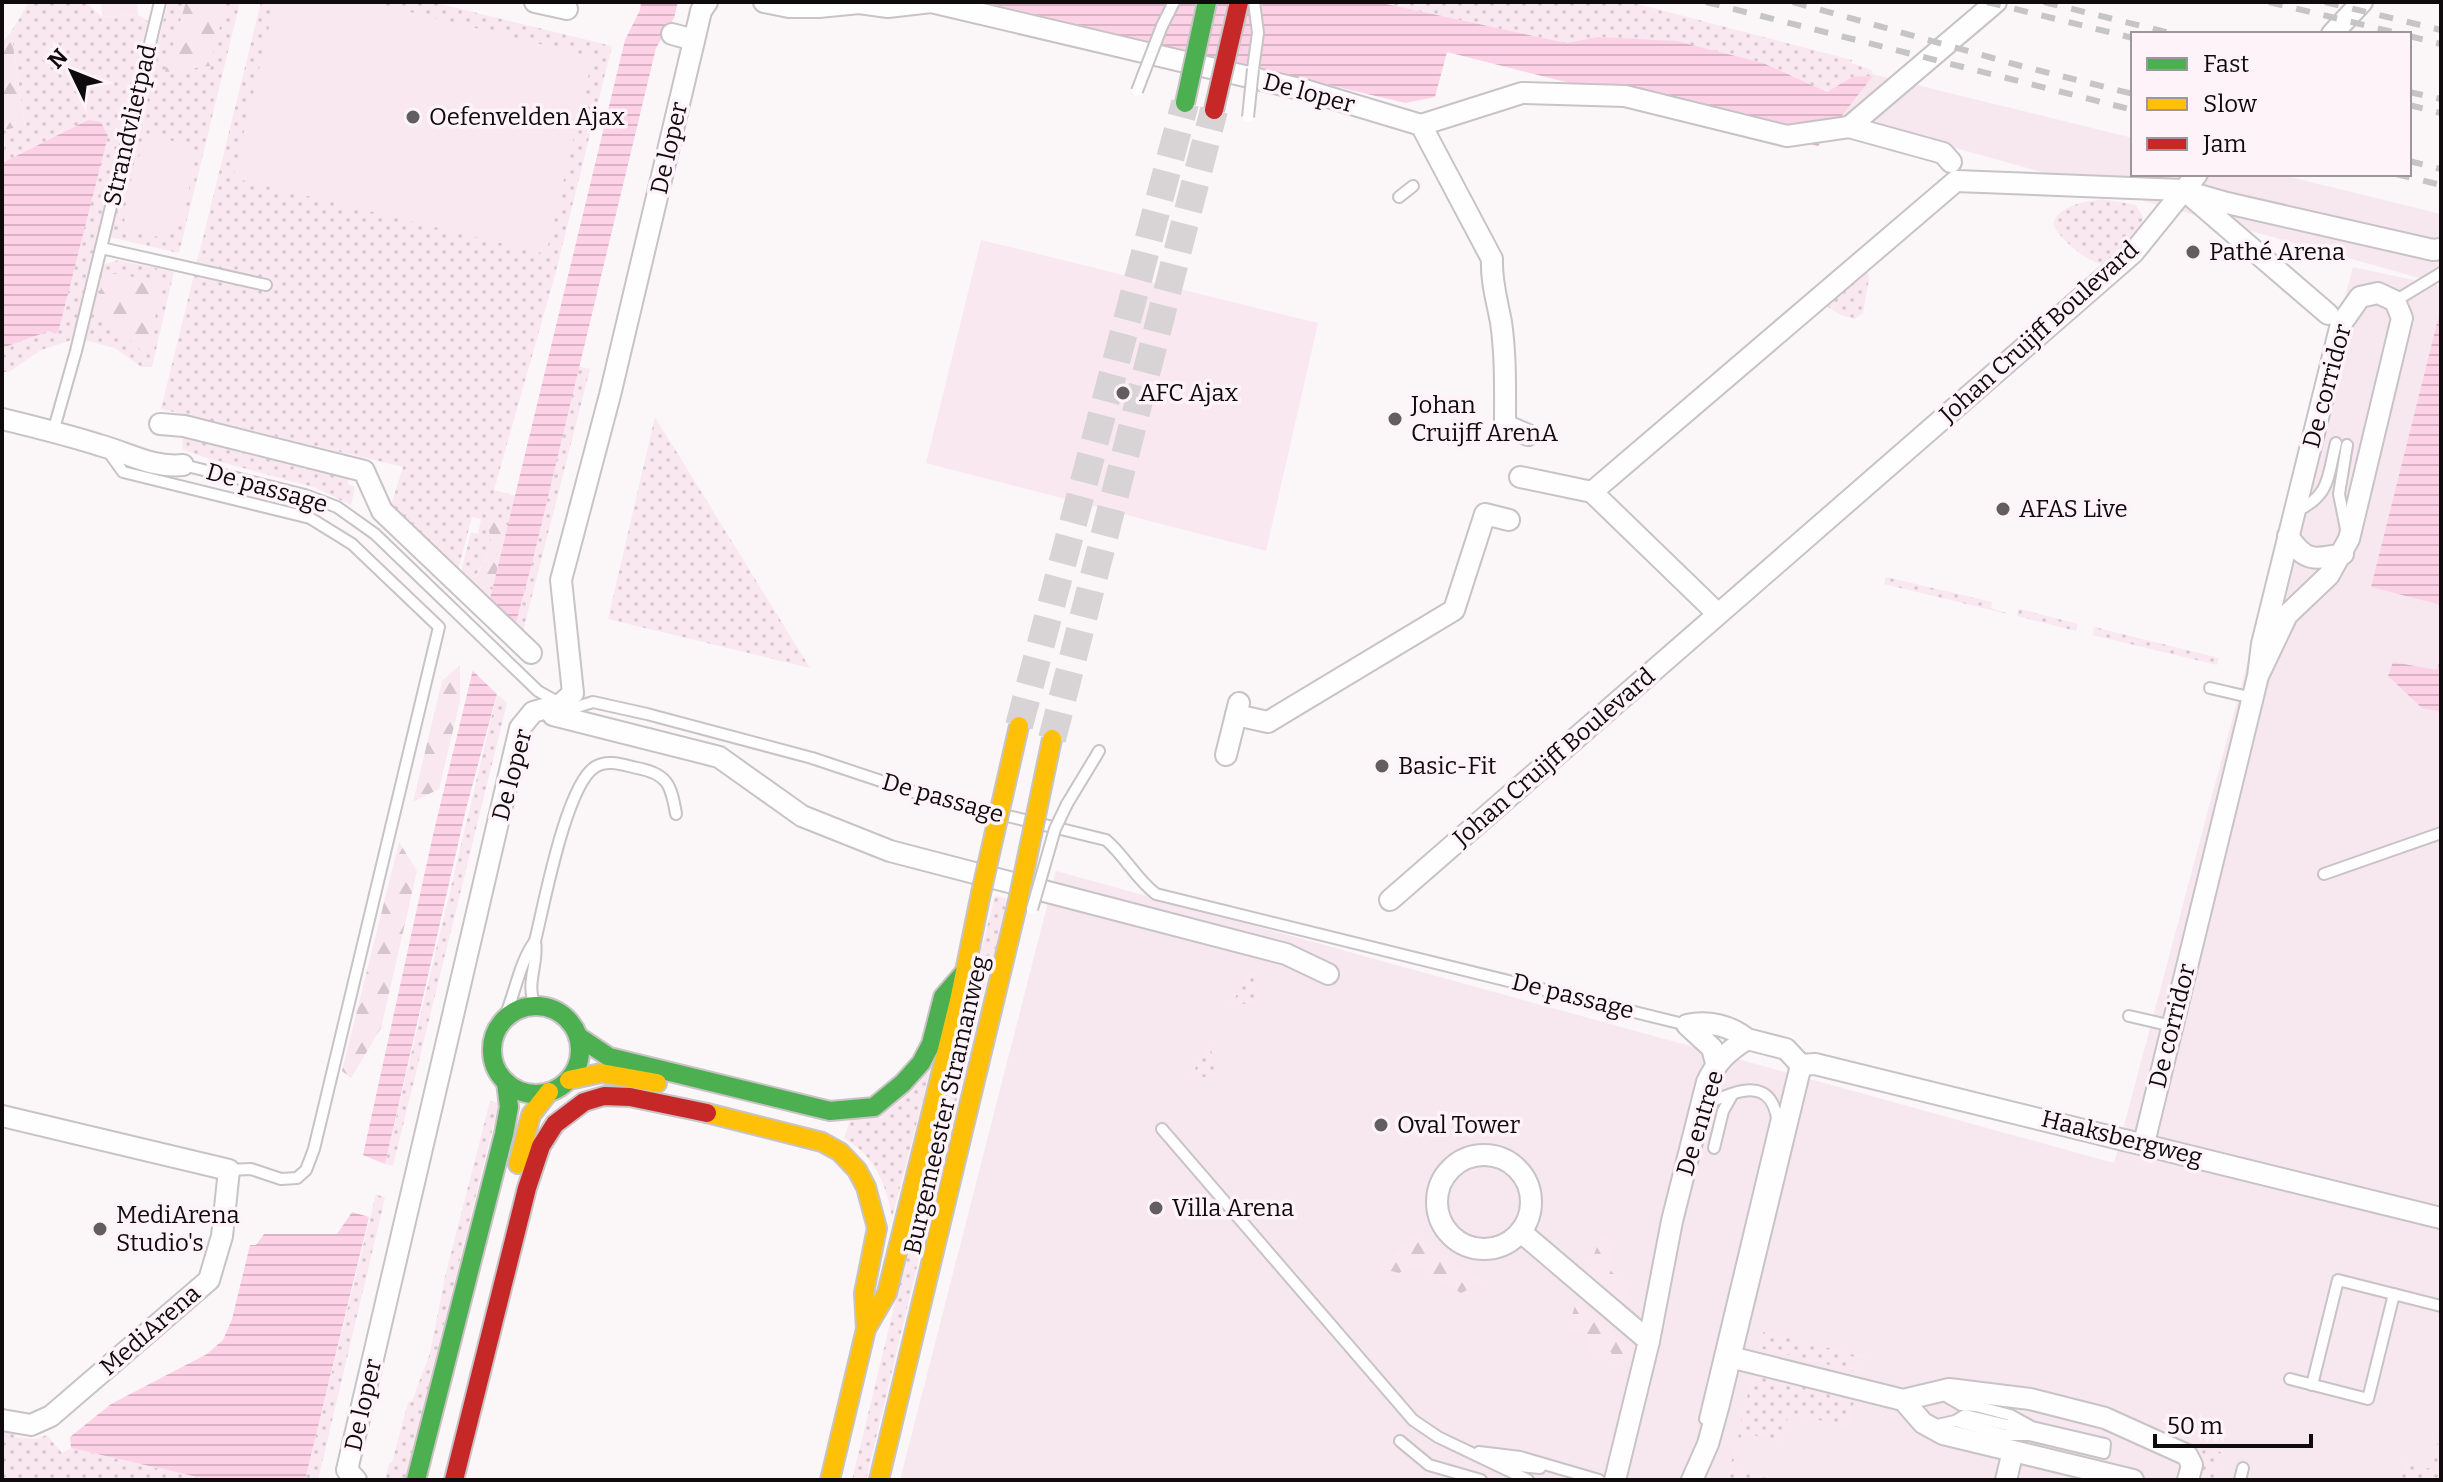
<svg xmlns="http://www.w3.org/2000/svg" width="2443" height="1482" viewBox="0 0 2443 1482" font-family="Bitter,serif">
<defs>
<pattern id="grass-dots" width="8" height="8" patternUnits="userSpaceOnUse" patternTransform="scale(2)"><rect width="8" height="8" fill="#fae8f0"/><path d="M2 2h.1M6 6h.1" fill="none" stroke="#d5c6cd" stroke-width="1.8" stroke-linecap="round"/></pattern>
<pattern id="forest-firs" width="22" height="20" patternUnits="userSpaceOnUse" patternTransform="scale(2)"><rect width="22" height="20" fill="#fae8f0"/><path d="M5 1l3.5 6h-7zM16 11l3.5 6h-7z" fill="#d5c6cd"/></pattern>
<pattern id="water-rules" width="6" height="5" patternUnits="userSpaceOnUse" patternTransform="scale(2)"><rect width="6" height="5" fill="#fdd2e6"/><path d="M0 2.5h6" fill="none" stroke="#d8b3c4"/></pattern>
</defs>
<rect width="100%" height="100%" fill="#fbf6f8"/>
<g fill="#f7e8ef">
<polygon points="1434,2 1580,2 2133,138 2133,174 2278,174 2441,214 2441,284"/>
<polygon points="2353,267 2441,286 2441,1480 900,1480 1056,871 2114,1163"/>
</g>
<g fill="url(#grass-dots)">
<polygon points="29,2 86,2 102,17 138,15 148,21 72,340 41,350 9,372 2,372 2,348 8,345 88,120 2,163 5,144 2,130 25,125 11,32"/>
<polygon points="168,2 240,2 179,253 110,237"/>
<polygon points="261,2 432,2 612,46 555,275 494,490 516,496 508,526 488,520 492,547 475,577 493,587 490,604 460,576 471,532 478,534 481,519 472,517 457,574 390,508 403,467 161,409"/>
<polygon points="1377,2 1630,2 1852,60 1851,63 1872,70 1873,76 1852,77 1827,92 1763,63 1676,41 1598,37 1566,44"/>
<path d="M2102,199L2136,205L2143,217C2142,233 2122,261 2106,264C2090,266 2058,237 2053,224C2058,205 2085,202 2102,199Z"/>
<polygon points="118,260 174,272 152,367 141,367 115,348 84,340 103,265"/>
<polygon points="1867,269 1869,279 1863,313 1855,319 1841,315 1828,307 1827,298"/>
<polygon points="577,366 590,369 522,635 513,625"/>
<polygon points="655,417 810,668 608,619"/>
<polygon points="183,436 349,475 348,484 355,487 351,505 316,488 203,457 182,449"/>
<polygon points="1886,577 1992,602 1991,608 2012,615 1884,584"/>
<polygon points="2019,609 2078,624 2076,631 2017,616"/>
<polygon points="2094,627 2219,658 2217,665 2093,635"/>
<polygon points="497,694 507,703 393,1166 385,1164"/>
<polygon points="995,896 1009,899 978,1014 966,1010"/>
<polygon points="1252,971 1258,1000 1229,1008 1250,972"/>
<polygon points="1210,1044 1216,1074 1188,1081 1208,1045"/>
<polygon points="957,1058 966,1061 866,1480 852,1480 954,1060"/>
<path d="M931,1068L892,1218C887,1185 875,1156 844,1138L851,1117Z"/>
<polygon points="490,1101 499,1103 405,1480 385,1480 389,1464 392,1462 408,1403 412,1401 430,1353 445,1277"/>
<polygon points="376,1194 385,1198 318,1480 305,1480"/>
<polygon points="1763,1332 1866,1357 1866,1359 1850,1356 1849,1364 1863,1368 1862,1373 1759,1348"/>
<polygon points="1753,1372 1855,1397 1848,1427 1789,1413 1781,1442 1742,1432 1733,1470 1776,1480 1727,1480"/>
<polygon points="2441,1428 2441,1465 2437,1480 2401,1480 2405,1462 2431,1469"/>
<polygon points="2,1430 16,1433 15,1437 36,1439 47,1435 62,1453 71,1448 208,1480 10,1480 2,1478"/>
<polygon points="2173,1440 2207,1449 2205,1453 2208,1457 2213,1454 2212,1450 2221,1452 2214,1480 2195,1480"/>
</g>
<g fill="url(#forest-firs)">
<polygon points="186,2 226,2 210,66 165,72"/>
<polygon points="11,32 25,126 2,130 2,42"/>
<polygon points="104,271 162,283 147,356 97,309"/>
<polygon points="487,520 508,526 493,587 475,578 492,547"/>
<polygon points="460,665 460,701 439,789 413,802 442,681"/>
<polygon points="399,842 417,871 381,1028 351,1078 342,1071"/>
<polygon points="1414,1235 1484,1282 1461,1293 1414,1264 1399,1273 1379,1268"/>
<polygon points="1601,1236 1609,1242 1611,1271 1631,1292 1624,1300 1607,1297 1586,1276"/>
<polygon points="1577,1299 1624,1344 1625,1360 1614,1362 1611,1352 1590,1353 1583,1329 1567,1332"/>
</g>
<g fill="#fae8f0">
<polygon points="101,2 137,2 138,15 102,17"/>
<polygon points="275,2 369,2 593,57 546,254 233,178"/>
<path d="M151,129L161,132L162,137C171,142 185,142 190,153C197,171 182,230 165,238L132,232L124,223L133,170Z"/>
<polygon points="981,240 1318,323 1266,551 926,463"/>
</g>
<g fill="url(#water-rules)">
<polygon points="641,2 678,2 674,18 656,48 533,559 466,809 385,1164 363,1155 433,835 625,40 640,10"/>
<polygon points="983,2 1377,2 1566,43 1598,37 1676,41 1763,63 1827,92 1852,77 1873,76 1818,146 1447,52 1435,97 1405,103"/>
<polygon points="88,120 101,122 108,136 59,329 56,334 49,331 2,348 2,163"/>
<polygon points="2441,307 2441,605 2371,587"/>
<polygon points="2441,655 2441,712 2422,708 2388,676 2393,662 2437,670"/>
<polygon points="352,1212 369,1217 305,1480 210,1480 71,1448 70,1437 111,1404 207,1354 223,1340 232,1319 250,1245 256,1245 264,1234 337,1234"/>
</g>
<polygon fill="#fbf6f8" points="487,598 519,629 500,697 470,668"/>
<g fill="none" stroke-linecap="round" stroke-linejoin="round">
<g stroke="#d8d3d5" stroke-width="28" stroke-dasharray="28 14" stroke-linecap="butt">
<polyline points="1019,726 1185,103"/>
<polyline points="1052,739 1214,110"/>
</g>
<defs>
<g id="lane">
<polyline points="1162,26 1174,2"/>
<polyline points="1253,69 1258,33 1254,2"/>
<polyline points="1399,197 1413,186"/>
<polyline points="101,248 160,2"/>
<polyline points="2395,301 2441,273"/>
<polyline points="53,432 76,351 101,248 266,285"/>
<polyline points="108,451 123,472 310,518 352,544 439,627 314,1149 306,1170 297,1178 281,1179 251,1169 229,1170"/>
<path d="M183,465L305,495L337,507L375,534L538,691L561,704L577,707L593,702L647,714L812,758L926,796L1106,840C1125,856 1136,879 1156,894L1687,1025"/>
<path d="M2295,512C2331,495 2327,478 2336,443"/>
<polyline points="2347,534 2339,494 2347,445"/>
<polyline points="2210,688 2253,698"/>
<polyline points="1067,804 1099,751"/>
<polyline points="2324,874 2441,833"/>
<path d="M535,941C539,963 525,984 535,1005"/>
<polyline points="2129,1016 2172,1026"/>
<path d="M504,1019C515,994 519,963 535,941C544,905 566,785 595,767C608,759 623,765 637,768C668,774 671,785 676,814"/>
<path d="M1702,1105C1730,1095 1769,1072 1777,1118L1705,1419"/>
<polyline points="1162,1129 1413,1420 1438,1437 1528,1480"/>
<polyline points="1714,1148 1723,1111 1732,1095"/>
<polyline points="2290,1379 2368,1399 2394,1294"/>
<polyline points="2312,1385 2338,1280 2441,1306"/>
<polyline points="1942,1394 1961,1405 1976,1406 2010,1415 2032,1427 2105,1444 2104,1453 2029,1435 2005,1435 1955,1421"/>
<polyline points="1933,1426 1955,1421 1965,1415 2007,1425 2026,1426"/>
<polyline points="1400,1441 1429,1465 1481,1480"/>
<polyline points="1479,1452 1520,1457 1599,1480"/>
<polyline points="1497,1460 1519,1466 1540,1468"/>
<polyline points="2240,1480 2243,1468"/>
</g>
<g id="street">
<polyline points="535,2 567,9"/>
<path d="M764,2L789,7H819L859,3L888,7L931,2L1308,91L1421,125L1492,259C1491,281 1497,301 1501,322C1506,357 1505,391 1505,425L1528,435"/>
<polyline points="672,34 694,40"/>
<polyline points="2332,34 2362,2"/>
<polyline points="1421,125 1522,93 1625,96 1787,136 1849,127 1943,153 1951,162"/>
<polyline points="1849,127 1996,2"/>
<polyline points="2192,197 2328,314"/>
<path d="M2,419C35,427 67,435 99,445C129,453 151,468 183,465"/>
<polyline points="160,424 184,426 364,471 382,511 531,653"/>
<polyline points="1520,477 1592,492 1956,181 2182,190 2227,203 2433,250 2441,249"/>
<polyline points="1592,492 1718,614"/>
<path d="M2288,536C2305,562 2314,560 2343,554"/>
<polyline points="553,715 719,757 802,816 890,851 1286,954 1328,974"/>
<polyline points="1236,715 1268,722 1454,610 1485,514 1509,520"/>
<polyline points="1226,755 1239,703"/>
<polyline points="1390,900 2133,253 2197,174"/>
<path d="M1716,1063L1712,1048L1687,1025C1708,1020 1731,1026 1747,1039"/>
<polyline points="1801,1065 1815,1064 2441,1218"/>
<polyline points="2,1116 229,1170 222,1236 209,1280 51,1416 31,1425 2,1420"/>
<polyline points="2144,1143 2258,676 2262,644 2341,324 2360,297 2378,293 2395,301 2402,318 2349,539 2329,575 2287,615 2258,676"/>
<circle cx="1484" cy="1202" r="47"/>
<polyline points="1521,1232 1649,1341"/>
<polyline points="1730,1357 1903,1400 1949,1389 2030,1399 2105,1418 2187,1455 2192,1465 2188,1480"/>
<polyline points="1903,1400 1923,1423 1943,1434 2133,1480"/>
<polyline points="356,1480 347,1470 520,728 533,712 561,704 573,693 561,580 610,395 698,24 701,11 707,2"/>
<path d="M1615,1480L1649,1341L1672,1221L1707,1082C1717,1061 1728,1051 1747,1039L1786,1049L1801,1065"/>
<polyline points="1692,1480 1708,1444 1719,1404 1801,1065"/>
<polyline points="2006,1480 2013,1451"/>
</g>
<g id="fast">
<circle cx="536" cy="1050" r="44"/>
<polyline points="579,1037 609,1057 830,1111 874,1107 903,1083 921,1063 931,1044 943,997 963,974"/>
<polyline points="416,1480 504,1134 509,1107 506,1082"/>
</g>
<g id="slow">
<polyline points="569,1080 601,1073 657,1083"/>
<polyline points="707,1113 822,1142 840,1152 857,1170 866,1187 877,1228 864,1293 866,1329 830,1480"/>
<polyline points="518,1164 531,1115 549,1092"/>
<polyline points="866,1329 887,1293 959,1001 981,893"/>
<polyline points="879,1480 1017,906"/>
</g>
<polyline id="jam" points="454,1480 527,1188 541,1146 555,1124 584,1102 604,1096 630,1097 707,1113"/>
</defs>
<use href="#lane" stroke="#c8c3c5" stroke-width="14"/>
<use href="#street" stroke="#c8c3c5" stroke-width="24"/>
<use href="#fast" stroke="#c8c3c5" stroke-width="22"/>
<use href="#slow" stroke="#c8c3c5" stroke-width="22"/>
<use href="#jam" stroke="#c8c3c5" stroke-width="22"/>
<use href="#lane" stroke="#fefefe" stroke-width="10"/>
<use href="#street" stroke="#fefefe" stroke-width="20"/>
<use href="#fast" stroke="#4caf50" stroke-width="18"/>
<use href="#slow" stroke="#ffc107" stroke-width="18"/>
<use href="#jam" stroke="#c62828" stroke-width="18"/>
<g stroke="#c6c5c6" stroke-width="6" stroke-dasharray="14 14" stroke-linecap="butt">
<polyline points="1706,2 2133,110"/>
<polyline points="1793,2 2021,66 2133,94"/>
<polyline points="1987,2 2133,38"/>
<polyline points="2044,2 2174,34"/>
<polyline points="2269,2 2401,34"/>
<polyline points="2325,2 2441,30"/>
<polyline points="2409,36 2441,44"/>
<polyline points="2409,92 2441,99"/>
<polyline points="2409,105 2441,113"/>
<polyline points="2409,161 2441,169"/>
<polyline points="2396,174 2441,185"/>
</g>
<defs>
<g id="lane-bridge">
<polyline points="1137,91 1162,26"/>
<polyline points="1248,117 1253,69"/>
<polyline points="1032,909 1055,829 1067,804"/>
</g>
<polyline id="fast-bridge" points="1185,103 1207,2"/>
<g id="slow-bridge">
<polyline points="981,893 1019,726"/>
<polyline points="1017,906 1052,739"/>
</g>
<polyline id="jam-bridge" points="1214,110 1239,2"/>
</defs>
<use href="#lane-bridge" stroke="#c8c3c5" stroke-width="14" stroke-linecap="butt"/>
<use href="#fast-bridge" stroke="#c8c3c5" stroke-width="22" stroke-linecap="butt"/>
<use href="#slow-bridge" stroke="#c8c3c5" stroke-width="22" stroke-linecap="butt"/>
<use href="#jam-bridge" stroke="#c8c3c5" stroke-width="22" stroke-linecap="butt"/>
<use href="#lane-bridge" stroke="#fefefe" stroke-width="10"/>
<use href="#fast-bridge" stroke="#4caf50" stroke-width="18"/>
<use href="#slow-bridge" stroke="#ffc107" stroke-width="18"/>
<use href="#jam-bridge" stroke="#c62828" stroke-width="18"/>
</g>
<g fill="#625d5f" stroke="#fef3f8" stroke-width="3">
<circle cx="413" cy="117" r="8"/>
<circle cx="2193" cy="252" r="8"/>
<circle cx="1123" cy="393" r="8"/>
<circle cx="1395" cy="419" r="8"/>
<circle cx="2003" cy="509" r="8"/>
<circle cx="1382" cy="766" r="8"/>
<circle cx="1381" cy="1125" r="8"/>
<circle cx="1156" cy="1208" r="8"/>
<circle cx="100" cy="1229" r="8"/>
</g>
<g text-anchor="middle" stroke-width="7" stroke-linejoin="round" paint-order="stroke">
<g font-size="24" fill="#0f0b0d" stroke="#fef3f8">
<text transform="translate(1309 93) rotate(15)" y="8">De loper</text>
<text transform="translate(130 125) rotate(-77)" y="8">Strandvlietpad</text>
<text transform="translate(669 148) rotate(-77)" y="8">De loper</text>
<text transform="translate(2039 332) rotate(-42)" y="8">Johan Cruijff Boulevard</text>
<text transform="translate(2327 386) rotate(-75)" y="8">De corridor</text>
<text transform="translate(267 488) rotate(16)" y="8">De passage</text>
<text transform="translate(1554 757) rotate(-41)" y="8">Johan Cruijff Boulevard</text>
<text transform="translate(512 775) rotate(-75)" y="8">De loper</text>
<text transform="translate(943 798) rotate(16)" y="8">De passage</text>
<text transform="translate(1573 996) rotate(14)" y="8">De passage</text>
<text transform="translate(2172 1026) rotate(-76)" y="8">De corridor</text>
<text transform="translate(946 1105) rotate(-77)" y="8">Burgemeester Stramanweg</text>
<text transform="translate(1700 1123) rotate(-73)" y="8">De entree</text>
<text transform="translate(2122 1138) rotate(14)" y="8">Haaksbergweg</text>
<text transform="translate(150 1330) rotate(-41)" y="8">MediArena</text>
<text transform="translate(363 1405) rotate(-77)" y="8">De loper</text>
</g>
<g font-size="24" fill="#0f0b0d" stroke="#fef3f8" text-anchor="start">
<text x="429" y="125">Oefenvelden Ajax</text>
<text x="2209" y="260">Pathé Arena</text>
<text x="1139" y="401">AFC Ajax</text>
<text x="1411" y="413">Johan<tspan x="1411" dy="28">Cruijff ArenA</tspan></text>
<text x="2019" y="517">AFAS Live</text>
<text x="1398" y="774">Basic-Fit</text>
<text x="1397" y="1133">Oval Tower</text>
<text x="1172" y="1216">Villa Arena</text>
<text x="116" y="1223">MediArena<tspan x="116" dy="28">Studio's</tspan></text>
</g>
</g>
<rect width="2443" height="1482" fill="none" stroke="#0f0b0d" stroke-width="8"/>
<rect x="2131" y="32" width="280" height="144" fill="#fef3f8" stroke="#9e969a" stroke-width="2"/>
<rect x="2147" y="58" width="40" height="12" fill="#4caf50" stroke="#9e969a" stroke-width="2"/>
<text x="2203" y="72" font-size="24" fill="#0f0b0d">Fast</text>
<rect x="2147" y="98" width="40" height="12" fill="#ffc107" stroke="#9e969a" stroke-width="2"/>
<text x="2203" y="112" font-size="24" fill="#0f0b0d">Slow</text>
<rect x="2147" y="138" width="40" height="12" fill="#c62828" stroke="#9e969a" stroke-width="2"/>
<text x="2203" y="152" font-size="24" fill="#0f0b0d">Jam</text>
<g transform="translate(72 72) rotate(313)" stroke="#fef3f8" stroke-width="6" paint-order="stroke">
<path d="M0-6L14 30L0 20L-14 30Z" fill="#0f0b0d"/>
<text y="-12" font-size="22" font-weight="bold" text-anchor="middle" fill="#0f0b0d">N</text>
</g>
<path d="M2155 1434v12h156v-12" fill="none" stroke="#0f0b0d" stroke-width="4"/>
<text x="2167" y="1434" font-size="24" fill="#0f0b0d" stroke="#fef3f8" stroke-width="6" paint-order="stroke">50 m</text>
</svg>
